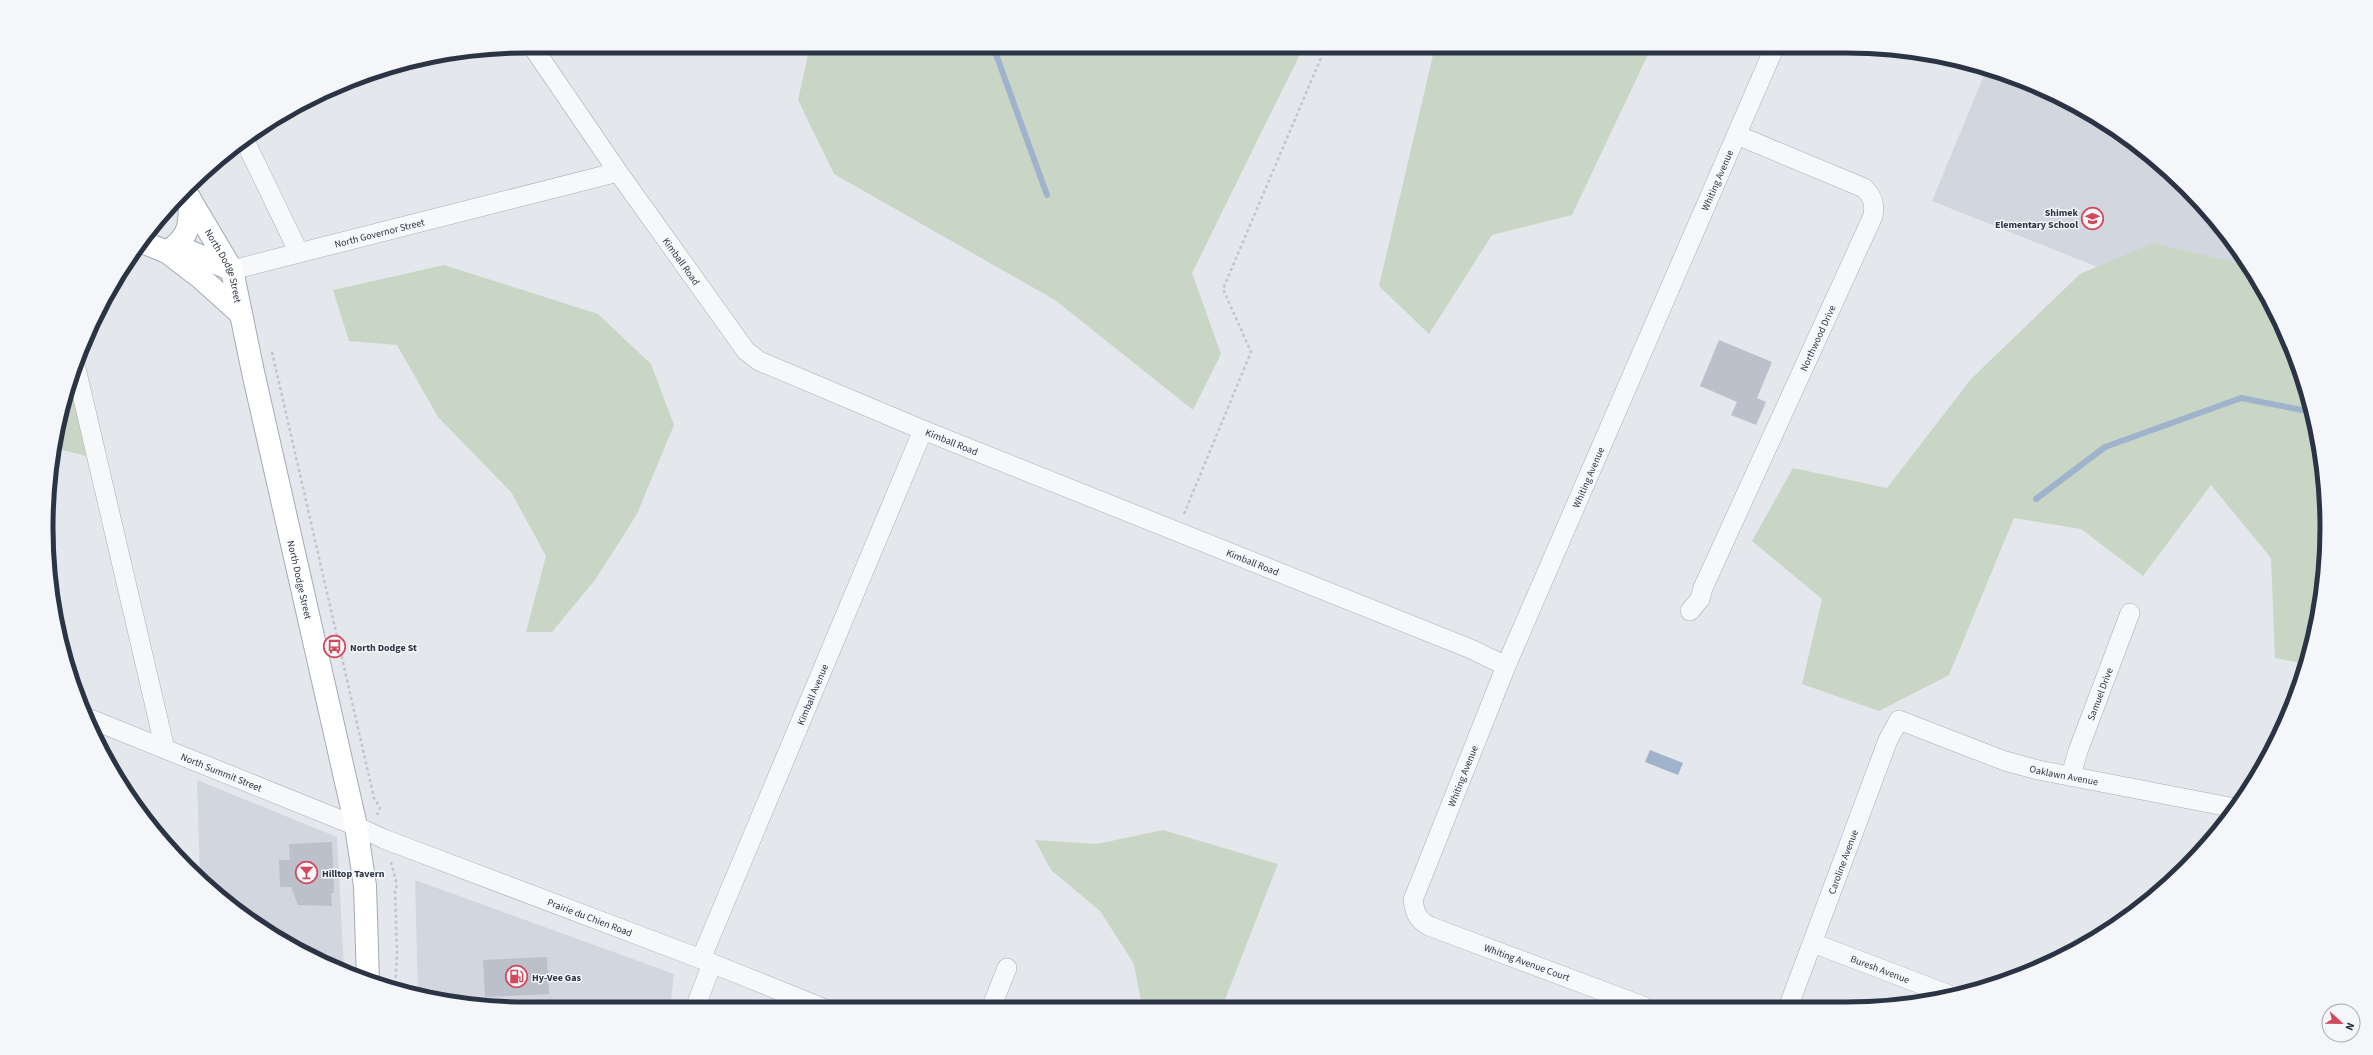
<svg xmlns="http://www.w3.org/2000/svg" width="2373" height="1055" viewBox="0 0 2373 1055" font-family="'Source Sans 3',sans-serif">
<rect width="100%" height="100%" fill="#e4e7ec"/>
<g fill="#d2d6de">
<polygon points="1987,68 2000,72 2086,111 2163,166 2228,235 2277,315 2203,309 1932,201"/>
<polygon points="197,780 337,837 344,971 287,945 210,890 200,879"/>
<polygon points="415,880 674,974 670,1009 527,1009 434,1000 418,996"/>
</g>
<g fill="#c9d6c5">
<polygon points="810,46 1304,46 1192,273 1221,354 1193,410 1055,300 834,174 798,100"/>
<polygon points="1416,46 1652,46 1572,215 1492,235 1429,334 1379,286 1433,55"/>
<polygon points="2153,243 2246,265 2277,315 2311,403 2326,496 2323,591 2306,664 2275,658 2271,558 2211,485 2143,576 2081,529 2014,518 1949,675 1879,711 1802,684 1822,599 1752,541 1793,468 1887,488 1971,379 2080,274"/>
<polygon points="444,265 598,314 651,364 674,425 637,514 595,580 552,632 526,632 546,556 511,492 438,417 397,345 349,341 333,290"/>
<polygon points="70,379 86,456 54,448 55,434"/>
<polygon points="1163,830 1278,864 1222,1007 1142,1007 1134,964 1100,911 1051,870 1035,840 1097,844"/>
</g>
<polygon fill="#9fb4cc" points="1650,750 1683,763 1678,775 1645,762"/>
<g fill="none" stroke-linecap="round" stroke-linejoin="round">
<g stroke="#9fb4cc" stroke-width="6">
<polyline points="993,46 1047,195"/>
<polyline points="2036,499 2105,447 2241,398 2312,412"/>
</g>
</g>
<g fill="#bbc0ca">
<polygon points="1719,340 1772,362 1757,398 1766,402 1756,425 1731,415 1737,402 1700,386"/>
<polygon points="332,842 334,893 331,893 332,906 298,905 291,887 280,887 279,860 290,860 289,844"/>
<polygon points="547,957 549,994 485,997 483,960"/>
</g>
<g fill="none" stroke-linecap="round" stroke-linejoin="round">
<defs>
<g id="minor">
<path id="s1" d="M532,46L618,172L746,351L759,361L923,430L1471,649L1506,666"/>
<polyline points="245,141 299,253"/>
<path id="s2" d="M232,270L618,172"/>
<polyline points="75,364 165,749"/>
<path id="s3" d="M1690,611L1700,599L1703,588L1873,216C1875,203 1873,197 1864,188L1737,135"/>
<path id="s4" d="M88,718L356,826L384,839L701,959L823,1008"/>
<path id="s5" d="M2071,775L2078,751L2130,613"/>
<path id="s6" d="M1813,943L1947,994"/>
<path id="s7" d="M701,959L923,430"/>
<path id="s8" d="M1789,1005L1888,740L1899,720L2005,761L2038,770L2235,808"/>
<path id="s9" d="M1643,1006L1429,926C1417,919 1415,913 1413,900L1506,666L1775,46"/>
<polyline points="695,1008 712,964"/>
<polyline points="991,1008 1007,968"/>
</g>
<g id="major">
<path id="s10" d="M185,191L232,270L253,372L356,826L365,886L368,981"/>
<polyline points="142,242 167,252 191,252 232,270"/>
<polyline points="167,252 201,278 241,314"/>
<path d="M167,252C190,237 190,225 190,199"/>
</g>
</defs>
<use href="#minor" stroke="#a9aeb7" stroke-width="20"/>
<use href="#major" stroke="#a3abb8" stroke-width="24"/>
<g stroke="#c2c5cb" stroke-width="2.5" stroke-dasharray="3 3" stroke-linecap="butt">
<polyline points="272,352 374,798 380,808 377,815"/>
<polyline points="1184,514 1251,352 1223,289 1326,46"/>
<polyline points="391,862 397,885 395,890 397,953 395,989"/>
</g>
<use href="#minor" stroke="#f7f8fa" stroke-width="19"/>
<use href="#major" stroke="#fff" stroke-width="22"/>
</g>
<defs>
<symbol id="school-ring" viewBox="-11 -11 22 22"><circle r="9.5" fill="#f4f6f9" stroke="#d1495b" stroke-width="1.5"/><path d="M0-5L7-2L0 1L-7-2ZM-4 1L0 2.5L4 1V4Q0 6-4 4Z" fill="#d1495b"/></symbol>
<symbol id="bus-ring" viewBox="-11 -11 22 22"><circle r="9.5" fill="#f4f6f9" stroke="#d1495b" stroke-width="1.5"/><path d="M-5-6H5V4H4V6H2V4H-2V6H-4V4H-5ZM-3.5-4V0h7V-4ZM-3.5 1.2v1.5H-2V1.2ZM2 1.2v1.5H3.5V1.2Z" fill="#d1495b"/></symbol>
<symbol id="bar-ring" viewBox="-11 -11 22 22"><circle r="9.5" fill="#f4f6f9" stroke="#d1495b" stroke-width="1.5"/><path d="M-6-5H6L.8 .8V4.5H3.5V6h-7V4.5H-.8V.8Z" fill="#d1495b"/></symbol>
<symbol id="fuel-ring" viewBox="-11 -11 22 22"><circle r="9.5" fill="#f4f6f9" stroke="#d1495b" stroke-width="1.5"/><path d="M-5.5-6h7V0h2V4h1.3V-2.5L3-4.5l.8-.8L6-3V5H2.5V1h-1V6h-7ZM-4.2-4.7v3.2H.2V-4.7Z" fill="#d1495b"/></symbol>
</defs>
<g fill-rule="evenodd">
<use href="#school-ring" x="2080" y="206" width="25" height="25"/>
<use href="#bus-ring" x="322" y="634" width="25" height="25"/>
<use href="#bar-ring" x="294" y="860" width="25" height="25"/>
<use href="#fuel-ring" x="504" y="964" width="25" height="25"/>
</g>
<g text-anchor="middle" stroke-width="3" stroke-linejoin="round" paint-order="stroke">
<g font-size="10" fill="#2b3445" stroke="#f4f6f9">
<text dy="4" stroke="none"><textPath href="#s9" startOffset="1042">Whiting Avenue</textPath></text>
<text dy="4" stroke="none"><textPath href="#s2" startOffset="152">North Governor Street</textPath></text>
<text dy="4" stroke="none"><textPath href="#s1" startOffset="262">Kimball Road</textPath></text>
<text dy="4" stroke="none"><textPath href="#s10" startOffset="85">North Dodge Street</textPath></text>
<text dy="4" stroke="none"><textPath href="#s3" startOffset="302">Northwood Drive</textPath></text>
<text dy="4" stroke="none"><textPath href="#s1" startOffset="598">Kimball Road</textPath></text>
<text dy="4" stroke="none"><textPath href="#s9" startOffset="718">Whiting Avenue</textPath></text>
<text dy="4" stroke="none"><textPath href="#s1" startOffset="922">Kimball Road</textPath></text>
<text dy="4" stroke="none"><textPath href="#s10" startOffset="409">North Dodge Street</textPath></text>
<text dy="4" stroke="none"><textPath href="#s7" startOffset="287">Kimball Avenue</textPath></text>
<text dy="4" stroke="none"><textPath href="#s5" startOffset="86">Samuel Drive</textPath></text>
<text dy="4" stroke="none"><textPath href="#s4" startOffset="144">North Summit Street</textPath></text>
<text dy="4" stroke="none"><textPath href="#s8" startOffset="480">Oaklawn Avenue</textPath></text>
<text dy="4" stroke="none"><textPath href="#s9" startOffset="394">Whiting Avenue</textPath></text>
<text dy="4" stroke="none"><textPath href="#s8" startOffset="153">Caroline Avenue</textPath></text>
<text dy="4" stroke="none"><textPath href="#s4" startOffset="540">Prairie du Chien Road</textPath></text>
<text transform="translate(1527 962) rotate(20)" y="4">Whiting Avenue Court</text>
<text dy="4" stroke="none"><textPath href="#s6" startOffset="72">Buresh Avenue</textPath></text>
</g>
<g font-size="10" font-weight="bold" fill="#2b3445" stroke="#f4f6f9" text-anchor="start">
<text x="2078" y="216" text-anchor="end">Shimek<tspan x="2078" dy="12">Elementary School</tspan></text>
<text x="350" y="651">North Dodge St</text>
<text x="322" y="877">Hilltop Tavern</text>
<text x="532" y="981">Hy-Vee Gas</text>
</g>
</g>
<path d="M0 0H2373V1055H0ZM527 53H1846A474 474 0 0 1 2320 527V528A474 474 0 0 1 1846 1002H527A474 474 0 0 1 53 528V527A474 474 0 0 1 527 53Z" fill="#f4f6f9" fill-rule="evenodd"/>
<path fill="none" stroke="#2b3445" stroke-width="5" d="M527 53H1846A474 474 0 0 1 2320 527V528A474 474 0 0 1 1846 1002H527A474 474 0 0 1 53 528V527A474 474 0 0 1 527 53Z"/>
<g transform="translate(2341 1023) rotate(112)"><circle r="19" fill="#f4f6f9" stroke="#a4a8b1"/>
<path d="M0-3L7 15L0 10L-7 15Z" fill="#d1495b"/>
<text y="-6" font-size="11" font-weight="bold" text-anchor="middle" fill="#2b3445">N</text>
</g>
</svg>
